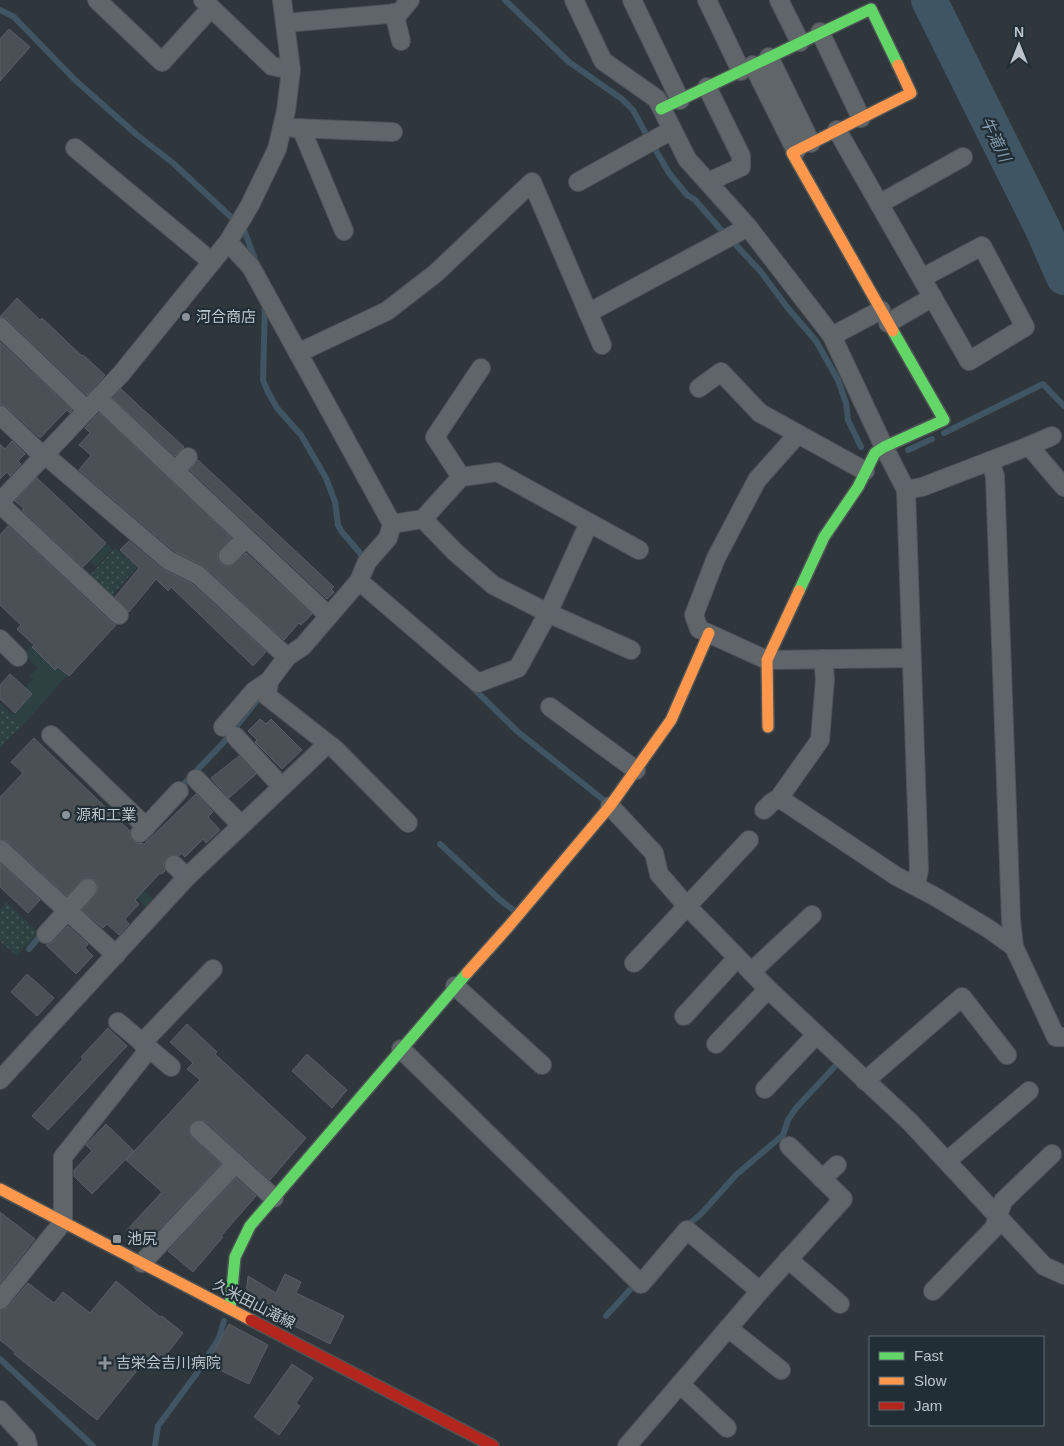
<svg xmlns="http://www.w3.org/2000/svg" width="1064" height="1446" viewBox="0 0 1064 1446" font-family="Arial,'Noto Sans JP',sans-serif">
<defs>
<pattern id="grass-dots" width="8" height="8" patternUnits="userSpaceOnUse" patternTransform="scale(1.25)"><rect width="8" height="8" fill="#2d4240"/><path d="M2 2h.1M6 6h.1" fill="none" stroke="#4a5c5a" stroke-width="1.8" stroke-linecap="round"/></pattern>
</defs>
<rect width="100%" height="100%" fill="#2f373c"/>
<g fill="url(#grass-dots)">
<polygon points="115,548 137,567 111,596 89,576"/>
<polygon points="0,703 23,725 0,747"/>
<polygon points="6,902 38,932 17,956 0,941 0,910"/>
</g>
<g fill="#2d4240">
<polygon points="106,543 112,549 96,567 89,560"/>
<polygon points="30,646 55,669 58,667 67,675 23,725 13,715 32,694 25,688 33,679 30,676 38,668 24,654"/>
<polygon points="139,886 155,901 148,909 132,894"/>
</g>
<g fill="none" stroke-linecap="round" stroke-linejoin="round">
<g stroke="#3f5564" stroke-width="6">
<polyline points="505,0 569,62 622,99 633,110 646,134"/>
<polyline points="0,10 14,17 74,79 137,135 173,163 232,218"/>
<polyline points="655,149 669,173 687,195 695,200 723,232"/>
<polyline points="244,230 257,265"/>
<polyline points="735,244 761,272 787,307 816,341 838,380 846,403 848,420 861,447"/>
<polyline points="265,304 263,380 268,392 277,408 301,435 326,478 335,502 338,525 342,532 360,553 362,558 361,563"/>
<polyline points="944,433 1043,384 1064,406"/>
<polyline points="908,450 932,439"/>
<polyline points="471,686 518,732 605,801"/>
<polyline points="180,788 223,743 259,698"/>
<polyline points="440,844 499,899 512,909"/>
<polyline points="29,949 41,935"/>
<polyline points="689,1224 701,1214 736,1175 783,1135 788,1120 796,1108 838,1063 834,1060"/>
<polyline points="606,1316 637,1282"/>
<polyline points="0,1359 93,1446"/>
<polyline points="155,1446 158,1426 197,1373 219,1338 224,1321"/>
</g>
<polyline stroke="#3f5564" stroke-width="36" points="929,0 1042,227 1064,277"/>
</g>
<g fill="#4a5054" stroke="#585e63">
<polygon points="9,29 30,47 0,81 0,39"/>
<polygon points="17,298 40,320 42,318 82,356 83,355 105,375 87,395 7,319 0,317"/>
<polygon points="0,342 72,410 70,413 67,410 40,438 7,407 0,404"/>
<polygon points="121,389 136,403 184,447 175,456 113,398"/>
<polygon points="99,413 231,538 218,553 218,559 221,564 226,566 231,566 246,553 312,614 301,625 299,623 284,640 205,567 174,551 79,470 91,455 79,445 90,433 85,428"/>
<polygon points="12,441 25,454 18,461 21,464 10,476 7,472 0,479 0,444 5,449"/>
<polygon points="198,460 334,587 331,589 334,592 327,599 190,470"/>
<polygon points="37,478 106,543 83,567 22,510 24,509 15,501"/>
<polygon points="8,526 112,623 116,625 69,676 58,667 55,670 32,647 34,645 17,629 21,625 0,605 0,535"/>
<polygon points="129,541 161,568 192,584 266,652 253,666 171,587 168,591 156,579 129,612 115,597 139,568 120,550"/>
<polygon points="10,674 32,694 15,713 0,699 0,685"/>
<polygon points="260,719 266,724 271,719 302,750 282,769 255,742 257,740 248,731"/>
<polygon points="34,738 130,831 130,837 137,843 144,844 196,794 213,812 208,817 220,830 206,843 203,839 185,857 181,853 179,856 171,855 167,857 164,863 165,871 162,874 160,873 135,900 139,904 125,919 129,924 119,935 107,924 103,928 82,910 98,891 98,884 95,880 90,878 84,878 67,896 7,841 0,839 0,797 23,773 11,762"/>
<polygon points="239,756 256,774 229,798 211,778"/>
<polygon points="0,863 40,900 28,913 0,887"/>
<polygon points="68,926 88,944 85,948 93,956 76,974 46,945 54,941"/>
<polygon points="27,974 54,998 37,1016 11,992"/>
<polygon points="187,1024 217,1052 215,1054 306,1138 270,1180 206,1122 201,1120 192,1123 189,1128 192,1138 221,1164 143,1246 126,1231 162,1192 126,1160 200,1080 187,1069 193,1063 170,1042"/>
<polygon points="108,1028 127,1046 48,1130 32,1116 83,1059 81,1057"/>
<polygon points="307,1054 347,1090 332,1108 292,1071"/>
<polygon points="106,1124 134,1151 92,1194 74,1176 74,1170 92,1151 86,1145"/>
<polygon points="236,1178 256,1196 221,1236 223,1237 193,1272 168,1251"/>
<polygon points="0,1212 35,1239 0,1283"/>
<polygon points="285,1274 301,1282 296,1293 344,1316 330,1344 267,1312 268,1309 246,1296 248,1276 276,1293"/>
<polygon points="116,1281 160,1317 162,1316 183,1333 162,1360 152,1352 97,1420 14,1354 15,1352 0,1340 0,1310 8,1307 28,1283 54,1303 63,1292 90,1313"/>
<polygon points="229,1324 268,1345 249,1384 207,1364"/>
<polygon points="292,1364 313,1378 296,1403 300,1406 279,1435 254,1417"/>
</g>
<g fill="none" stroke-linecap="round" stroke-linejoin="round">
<defs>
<g id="street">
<polyline points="97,0 162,62 211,8"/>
<polyline points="203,0 272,66 291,70"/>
<polyline points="574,0 603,61 657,99 687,159 748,227 832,336 884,447 906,490 919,869 916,886"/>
<polyline points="632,0 680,100"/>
<polyline points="707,0 741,71"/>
<polyline points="779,0 800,42"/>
<polyline points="394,13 401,41"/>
<polyline points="285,23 399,13 410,0"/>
<polyline points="820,32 861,118"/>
<polyline points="769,57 811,143"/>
<polyline points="753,65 796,151"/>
<polyline points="707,87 741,156 741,167 708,182"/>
<polyline points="293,128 393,132"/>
<polyline points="301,128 344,231"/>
<polyline points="837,130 969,361 1025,327 982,246 922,278"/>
<polyline points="75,148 212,262"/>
<polyline points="578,182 672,130"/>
<polyline points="879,204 963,157"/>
<polyline points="228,242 251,267 392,524 388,538 367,562 359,581"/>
<polyline points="588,313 748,227"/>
<polyline points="888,323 933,297"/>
<polyline points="0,327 87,410"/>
<polyline points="832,336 881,310"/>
<polyline points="298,353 387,311 436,273 532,182 602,345"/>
<polyline points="699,388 721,372 760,413 865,471"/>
<polyline points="98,398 329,616"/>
<polyline points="0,415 43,456"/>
<polyline points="798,434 757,480 716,558 694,615 699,629 767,660 911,658"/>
<polyline points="1029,446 1064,487"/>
<polyline points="45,455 168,560 198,575 287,657"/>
<polyline points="990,461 995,476 1011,920 1014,947"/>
<polyline points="175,471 188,457"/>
<polyline points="461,477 435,437 481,368"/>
<polyline points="906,490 922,487 1029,446 1052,436"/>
<polyline points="0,502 121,374 228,242 250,205 277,149 286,111 291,70 282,0"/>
<polyline points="0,504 119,615"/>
<polyline points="423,519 461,477 497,472 639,550"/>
<polyline points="392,524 423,519 455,552 493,585 548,613 631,650"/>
<polyline points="228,556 246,538"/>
<polyline points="0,639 18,657"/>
<polyline points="269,681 267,696 336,750 408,823"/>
<polyline points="550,707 636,770"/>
<polyline points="223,727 254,691 269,681 287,657 303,646 359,581 478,683 518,668 548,613 589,523"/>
<polyline points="51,735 146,827"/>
<polyline points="235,736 282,787"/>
<polyline points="196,779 241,825"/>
<polyline points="779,798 896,876 934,896 989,929 1014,947 1056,1037 1064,1037"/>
<polyline points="610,806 654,853 659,874 686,905 768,989 910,1122 1044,1266 1064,1275"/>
<polyline points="764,810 771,803 779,798 820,740 825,679 823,659"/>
<polyline points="140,833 179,791"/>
<polyline points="0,849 116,955"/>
<polyline points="174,865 187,877"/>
<polyline points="46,934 88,888"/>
<polyline points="634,963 749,840"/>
<polyline points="751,972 812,915"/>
<polyline points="455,986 542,1065"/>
<polyline points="684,1016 737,958"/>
<polyline points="118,1022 171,1067"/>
<polyline points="142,1043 213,969"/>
<polyline points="716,1044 768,989"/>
<polyline points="401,1049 641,1284 687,1230 760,1291"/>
<polyline points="0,1080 187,877 321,750"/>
<polyline points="865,1081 962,997 1007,1055"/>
<polyline points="765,1089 816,1035"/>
<polyline points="199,1130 274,1198"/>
<polyline points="947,1161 1029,1091"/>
<polyline points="822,1179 837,1165"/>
<polyline points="788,1259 840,1304"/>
<polyline points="142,1263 235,1164"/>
<polyline points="933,1291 994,1228 1003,1201 1052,1154"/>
<polyline points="0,1300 63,1222 63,1157 149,1049"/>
<polyline points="728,1328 781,1370"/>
<polyline points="680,1384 727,1428"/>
<polyline points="0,1410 26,1438 28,1446"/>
<polyline points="627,1446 760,1291 843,1199 789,1146"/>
</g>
<g id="fast">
<polyline points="661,109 871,9 898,65"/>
<polyline points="799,591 824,537 858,487 875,453 884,447 944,420 893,331"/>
<polyline points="230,1309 235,1257 250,1226 467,973"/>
</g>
<g id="slow">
<polyline points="893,331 792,153 911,93 898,65"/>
<polyline points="768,727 767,660 799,591"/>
<polyline points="467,973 509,926 610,806 671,720 709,633"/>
<polyline points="0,1189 251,1320"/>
</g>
<polyline id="jam" points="251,1320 493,1446"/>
</defs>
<use href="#street" stroke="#4d5356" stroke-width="20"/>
<use href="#fast" stroke="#4d5356" stroke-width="14"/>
<use href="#slow" stroke="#4d5356" stroke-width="14"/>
<use href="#jam" stroke="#4d5356" stroke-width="14"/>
<use href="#street" stroke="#60656a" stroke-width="18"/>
<use href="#fast" stroke="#63d668" stroke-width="11"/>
<use href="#slow" stroke="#ff974d" stroke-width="11"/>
<use href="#jam" stroke="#b3261e" stroke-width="11"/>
</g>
<g fill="#8a9399" stroke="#222e36" stroke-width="2">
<circle cx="186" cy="317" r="5"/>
<circle cx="66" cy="815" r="5"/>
<rect x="112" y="1234" width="10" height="10" rx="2.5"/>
<path d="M102.5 1355.5h5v5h5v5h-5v5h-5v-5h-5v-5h5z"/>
</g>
<g text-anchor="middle" stroke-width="4.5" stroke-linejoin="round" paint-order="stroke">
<g font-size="15" fill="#bbc4cb" stroke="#222e36" text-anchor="start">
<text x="196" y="322">河合商店</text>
<text x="76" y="820">源和工業</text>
<text x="127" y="1244">池尻</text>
<text x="116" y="1368">吉栄会吉川病院</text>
</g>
<g font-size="15" fill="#bbc4cb" stroke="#222e36">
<text transform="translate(254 1304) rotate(27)" y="5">久米田山滝線</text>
</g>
<g font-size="16" font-style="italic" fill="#7f98aa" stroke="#222e36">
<text transform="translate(996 139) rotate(64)" y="6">牛滝川</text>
</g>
</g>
<rect x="869" y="1336" width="175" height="90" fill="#222e36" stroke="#5f6a72"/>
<rect x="879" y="1352" width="25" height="8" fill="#63d668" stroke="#5f6a72"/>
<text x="914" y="1361" font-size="15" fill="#bbc4cb">Fast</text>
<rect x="879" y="1377" width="25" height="8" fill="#ff974d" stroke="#5f6a72"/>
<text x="914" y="1386" font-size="15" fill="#bbc4cb">Slow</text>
<rect x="879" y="1402" width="25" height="8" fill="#b3261e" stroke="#5f6a72"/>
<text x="914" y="1411" font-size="15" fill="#bbc4cb">Jam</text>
<g transform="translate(1019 45)" stroke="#222e36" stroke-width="4" paint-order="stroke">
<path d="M0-4L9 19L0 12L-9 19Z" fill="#bbc4cb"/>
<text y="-8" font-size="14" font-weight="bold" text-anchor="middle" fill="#bbc4cb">N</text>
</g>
</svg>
